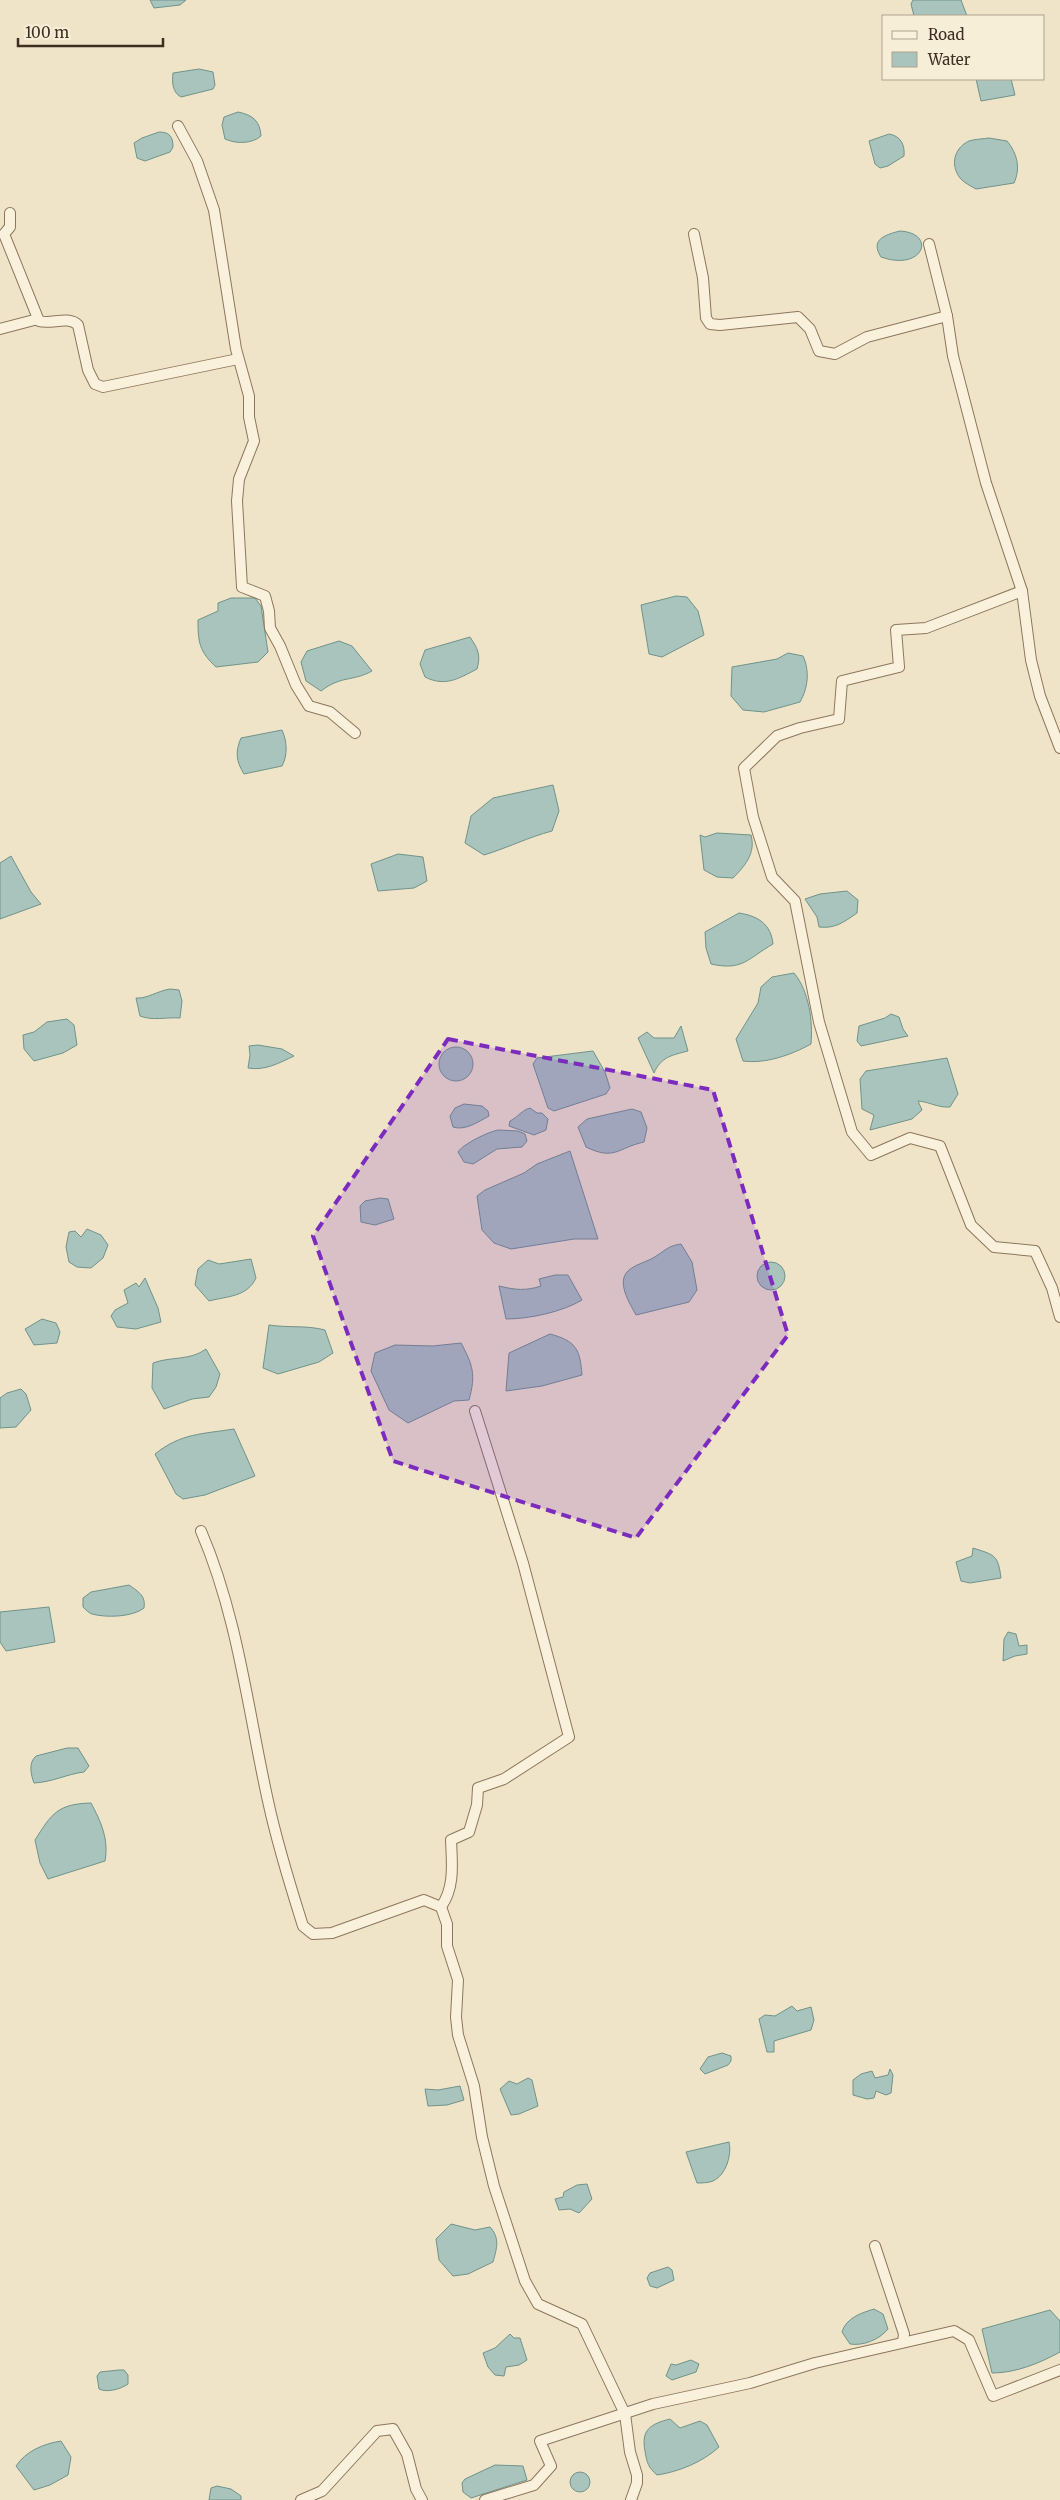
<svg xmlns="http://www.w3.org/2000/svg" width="1060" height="2500" viewBox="0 0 1060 2500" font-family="Merriweather,serif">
<rect width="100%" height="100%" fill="#f0e4c8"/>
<g fill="#a9c4bc" stroke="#6f938a">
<polygon points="150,0 186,0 180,5 154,8"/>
<polygon points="913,0 961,0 967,16 914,16 911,4"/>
<path d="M199,69L213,72L215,85L213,89L181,97C172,92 172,82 173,73Z"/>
<polygon points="976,79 1011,79 1015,95 981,101"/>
<path d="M238,112C253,115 260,121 261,136C252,144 236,144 225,139L222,125L224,117Z"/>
<path d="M159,132C169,132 173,136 173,147L170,152L145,161L137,158L134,143L142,138Z"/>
<path d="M889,134C901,136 905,145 904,156L888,166L880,168L875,164L869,141Z"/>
<path d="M989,138L1007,141C1017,153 1021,168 1014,183L976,189C971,186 964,183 960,178C950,165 954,148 969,141C975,139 983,139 989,138Z"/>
<path d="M900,231C937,233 924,272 881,257C870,240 884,235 900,231Z"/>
<polygon points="676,596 687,597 698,611 704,635 662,657 649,654 641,605"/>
<path d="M231,598H255L261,606L268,652L258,662L216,667C199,651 198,642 198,620L218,611V603Z"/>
<path d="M470,637C478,649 481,655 477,669C458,679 445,687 425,677L420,664L425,650Z"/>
<path d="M339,641L352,646L372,671C352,682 342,675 321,691L306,681L301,662L307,651Z"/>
<path d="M788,653L803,656C810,671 808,688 800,702L764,712L743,710L731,696L732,667L777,659Z"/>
<path d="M282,730C287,741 288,755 282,766L244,774C236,761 235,752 241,738Z"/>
<path d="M553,785L559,811L552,831C529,837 507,848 484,855L465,843L471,816L493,798Z"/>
<path d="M717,833L751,835C756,853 745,866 733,878L717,877L704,870L700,835L705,837Z"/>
<polygon points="398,854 423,857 427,881 414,888 378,891 371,864"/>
<polygon points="11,856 31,892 41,904 0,919 0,863"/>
<path d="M847,891L858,900L857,913C844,922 835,929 819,927L817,917L805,899L820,894Z"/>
<path d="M739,913C758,916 771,924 773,944C747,959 743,971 711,964L706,948L705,932Z"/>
<path d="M794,973C809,991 813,1021 811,1044C791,1055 766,1064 743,1061L736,1039L758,1003L761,987L772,977Z"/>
<path d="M170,989L179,990L182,1001L180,1018C166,1017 153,1021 140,1016L136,998C147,999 157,991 170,989Z"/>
<polygon points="891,1014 899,1017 903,1029 908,1036 861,1046 857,1041 859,1026 885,1018"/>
<polygon points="67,1019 74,1025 77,1045 63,1053 34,1061 24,1049 23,1035 34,1032 47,1022"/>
<path d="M681,1026L688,1051C672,1055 661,1057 654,1073L638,1038L647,1032L654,1038H674Z"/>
<path d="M258,1045L282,1049L294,1056C279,1063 265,1071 248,1068L250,1055L249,1046Z"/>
<circle cx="456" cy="1064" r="17"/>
<polygon points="593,1051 605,1072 610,1088 606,1094 554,1111 548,1108 533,1064 537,1058"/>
<path d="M947,1058L958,1094L950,1107C938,1108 930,1102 918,1101L922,1110L912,1119L870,1130L874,1115L862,1109L860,1079L866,1071Z"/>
<path d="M464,1104L482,1106L488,1111L489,1116C478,1122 465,1131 453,1127L450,1116L455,1108Z"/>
<path d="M530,1108L537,1113H542L548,1119L546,1130L534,1135L509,1126L510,1121C518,1117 522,1110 530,1108Z"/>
<path d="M632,1109L641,1112L647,1128L644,1142C617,1148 615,1161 586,1147L578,1127L587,1119Z"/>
<path d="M498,1130L518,1131L525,1134L527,1141L522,1147L497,1149L473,1164L464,1162L458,1152C463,1144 488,1132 498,1130Z"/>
<polygon points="570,1151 598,1239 574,1239 511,1249 494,1243 482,1230 477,1196 485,1190 524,1173 537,1164"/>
<polygon points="380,1198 388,1199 394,1219 375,1225 361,1222 360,1206 365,1201"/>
<polygon points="87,1229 101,1235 108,1245 103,1258 91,1268 77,1267 69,1262 66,1247 69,1232 75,1231 81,1237"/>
<path d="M681,1244L692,1262L697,1290L689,1302L636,1315C630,1304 616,1282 628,1271C634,1265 646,1262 653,1258C665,1251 667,1246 681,1244Z"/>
<path d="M251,1259L256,1278C247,1297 228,1296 209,1301L195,1285L198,1269L208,1260L219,1264Z"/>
<circle cx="771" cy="1276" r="14"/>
<path d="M555,1275H568L582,1300C562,1312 529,1319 506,1319L499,1286C515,1290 526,1291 541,1286L539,1279Z"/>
<polygon points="145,1278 158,1308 161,1322 136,1329 117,1327 111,1316 115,1310 128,1303 124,1290 136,1283 139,1287"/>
<polygon points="42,1319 56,1323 60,1332 57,1343 34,1345 25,1329"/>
<path d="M269,1325C288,1328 306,1325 325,1330L333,1353L319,1362L278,1374L263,1368Z"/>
<path d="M550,1334C576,1341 580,1349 582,1375L542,1386L506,1391L509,1353Z"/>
<path d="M461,1343C473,1365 476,1375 469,1400L454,1401L408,1423L389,1410L371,1371L375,1353L395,1345L433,1346Z"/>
<path d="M206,1349L220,1374L216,1387L209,1397L192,1399L164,1409L152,1388L153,1363C172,1356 190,1361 206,1349Z"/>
<polygon points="21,1389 26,1394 31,1410 16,1427 0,1428 0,1398 7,1393"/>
<path d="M234,1429L255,1476L205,1495L183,1499L176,1494L155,1454C181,1433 203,1434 234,1429Z"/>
<path d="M973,1548C994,1555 998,1554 1001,1578L970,1583L961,1581L956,1562L972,1556Z"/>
<path d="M129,1585C139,1592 146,1596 144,1608C133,1617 106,1618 92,1614C89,1613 86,1610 83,1607V1598L91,1592Z"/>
<polygon points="49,1607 55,1642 6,1651 0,1642 0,1612"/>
<polygon points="1008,1632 1016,1634 1019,1646 1027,1645 1027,1654 1015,1656 1003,1661 1004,1639"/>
<path d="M67,1748H78L89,1766L84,1772C67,1774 53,1782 34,1783C31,1775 28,1763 36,1756Z"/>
<path d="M91,1803C101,1822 109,1839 105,1861L48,1879L40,1863L35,1840C52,1813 58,1804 91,1803Z"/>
<polygon points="792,2006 797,2011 811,2007 814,2020 811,2030 774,2041 774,2052 767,2052 759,2019 765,2015 775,2016"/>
<polygon points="722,2053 731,2056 731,2061 728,2065 705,2074 700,2069 708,2057"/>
<polygon points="890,2069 893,2075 891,2093 886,2095 876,2091 874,2098 867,2099 853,2095 853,2080 861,2074 872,2071 875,2078 888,2075"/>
<polygon points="528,2078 532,2080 538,2106 519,2114 511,2115 500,2089 509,2081 517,2084"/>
<polygon points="460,2086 464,2100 447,2105 428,2106 425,2089 438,2090"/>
<path d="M729,2142C732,2155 726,2175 713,2181C708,2183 701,2183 697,2183L686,2152Z"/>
<polygon points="587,2184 592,2199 579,2213 570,2209 559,2210 555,2199 563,2197 564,2192 577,2185"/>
<path d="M451,2224L475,2230L490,2227C500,2238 497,2248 493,2262L468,2274L453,2276L439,2260L436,2239Z"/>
<polygon points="668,2267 672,2270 674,2280 657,2288 650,2286 647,2278 650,2273"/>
<path d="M874,2309L883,2314L888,2329C879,2340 863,2346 850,2344L842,2332C846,2318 861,2313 874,2309Z"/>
<path d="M1050,2310L1060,2321V2352C1040,2363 1016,2373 992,2373L982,2329Z"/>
<polygon points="510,2334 514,2338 520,2338 527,2360 519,2365 506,2367 504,2376 495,2375 488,2367 483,2353 495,2348"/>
<polygon points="691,2360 699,2364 696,2372 672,2380 666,2376 671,2364 676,2365"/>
<path d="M119,2370H124L128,2375V2384C121,2389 107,2393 99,2389L97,2376L100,2372Z"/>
<path d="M670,2419L680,2428L700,2421L707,2425L719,2447C703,2462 678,2472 657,2475C648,2467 647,2463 645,2451C641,2430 650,2424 670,2419Z"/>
<path d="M61,2441L71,2457L68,2475L50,2485L34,2490L16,2466C26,2451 43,2444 61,2441Z"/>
<polygon points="495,2465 523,2466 527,2480 471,2498 463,2492 462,2483 465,2479"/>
<circle cx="580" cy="2482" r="10"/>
<polygon points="217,2486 231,2489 241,2496 241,2500 209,2500 211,2488"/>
</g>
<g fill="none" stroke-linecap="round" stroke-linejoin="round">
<defs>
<g id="street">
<polyline points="178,126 197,161 214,210 236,349 249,396 249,417 254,441 239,479 237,501 242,587 265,596 269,611 270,628 280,646 296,685 309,706 330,712 355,733"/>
<path d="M10,213V227L4,234L39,321C51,325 68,315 78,325L88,370L95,384L103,387L238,359"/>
<polyline points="694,234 703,278 706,318 710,324 720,325 798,317 810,329 819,351 835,354 867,337 947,316"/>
<polyline points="929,244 947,316 953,356 986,483 1022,591 1031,660 1040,696 1060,748"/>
<polyline points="0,329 38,319"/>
<polyline points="1022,591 926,628 896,630 899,667 842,681 839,719 800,728 777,736 744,768 753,817 772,877 795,901 819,1022 852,1132 871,1155 910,1138 940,1146 971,1225 994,1247 1035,1251 1052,1288 1060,1317"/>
<path d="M201,1531C238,1617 248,1711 268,1801C277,1843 290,1885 303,1926L313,1934L332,1933L424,1900L441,1907L447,1924V1946L458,1980L456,2017L458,2035L474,2086L482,2137L494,2186L525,2281L538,2304L582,2324L625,2414L630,2452L637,2475V2483L631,2500"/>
<path d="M441,1907C455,1887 452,1864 451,1840L469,1832L477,1805L478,1788L504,1779L569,1737L523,1563L475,1411"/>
<polyline points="875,2246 904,2334 903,2342"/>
<polyline points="301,2500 322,2491 377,2431 393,2429 407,2454 416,2489 422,2500"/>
<polyline points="485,2500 534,2485 551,2466 540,2441 653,2404 750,2383 815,2363 954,2331 969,2340 993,2396 1060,2370"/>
</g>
</defs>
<use href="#street" stroke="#8d765c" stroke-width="12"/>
<use href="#street" stroke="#faf1dc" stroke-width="10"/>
</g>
<path fill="#7b2cbf" fill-opacity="0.2" stroke="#7b2cbf" stroke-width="4" stroke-dasharray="10 6" stroke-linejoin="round" d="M448,1039L713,1090L788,1335L636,1538L393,1461L313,1236Z"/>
<rect x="882" y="15" width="162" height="65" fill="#f7eed8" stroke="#ada18e"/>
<rect x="892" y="31" width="25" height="8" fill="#faf1dc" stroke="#ada18e"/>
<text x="928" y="40" font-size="15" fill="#3d2e20">Road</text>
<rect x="892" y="52" width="25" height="15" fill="#a9c4bc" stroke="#ada18e"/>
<text x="928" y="65" font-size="15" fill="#3d2e20">Water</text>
<path d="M18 38v8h145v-8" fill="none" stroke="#3d2e20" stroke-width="2.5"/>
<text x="25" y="38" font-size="15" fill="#3d2e20" stroke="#f7eed8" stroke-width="4" paint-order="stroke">100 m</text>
</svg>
